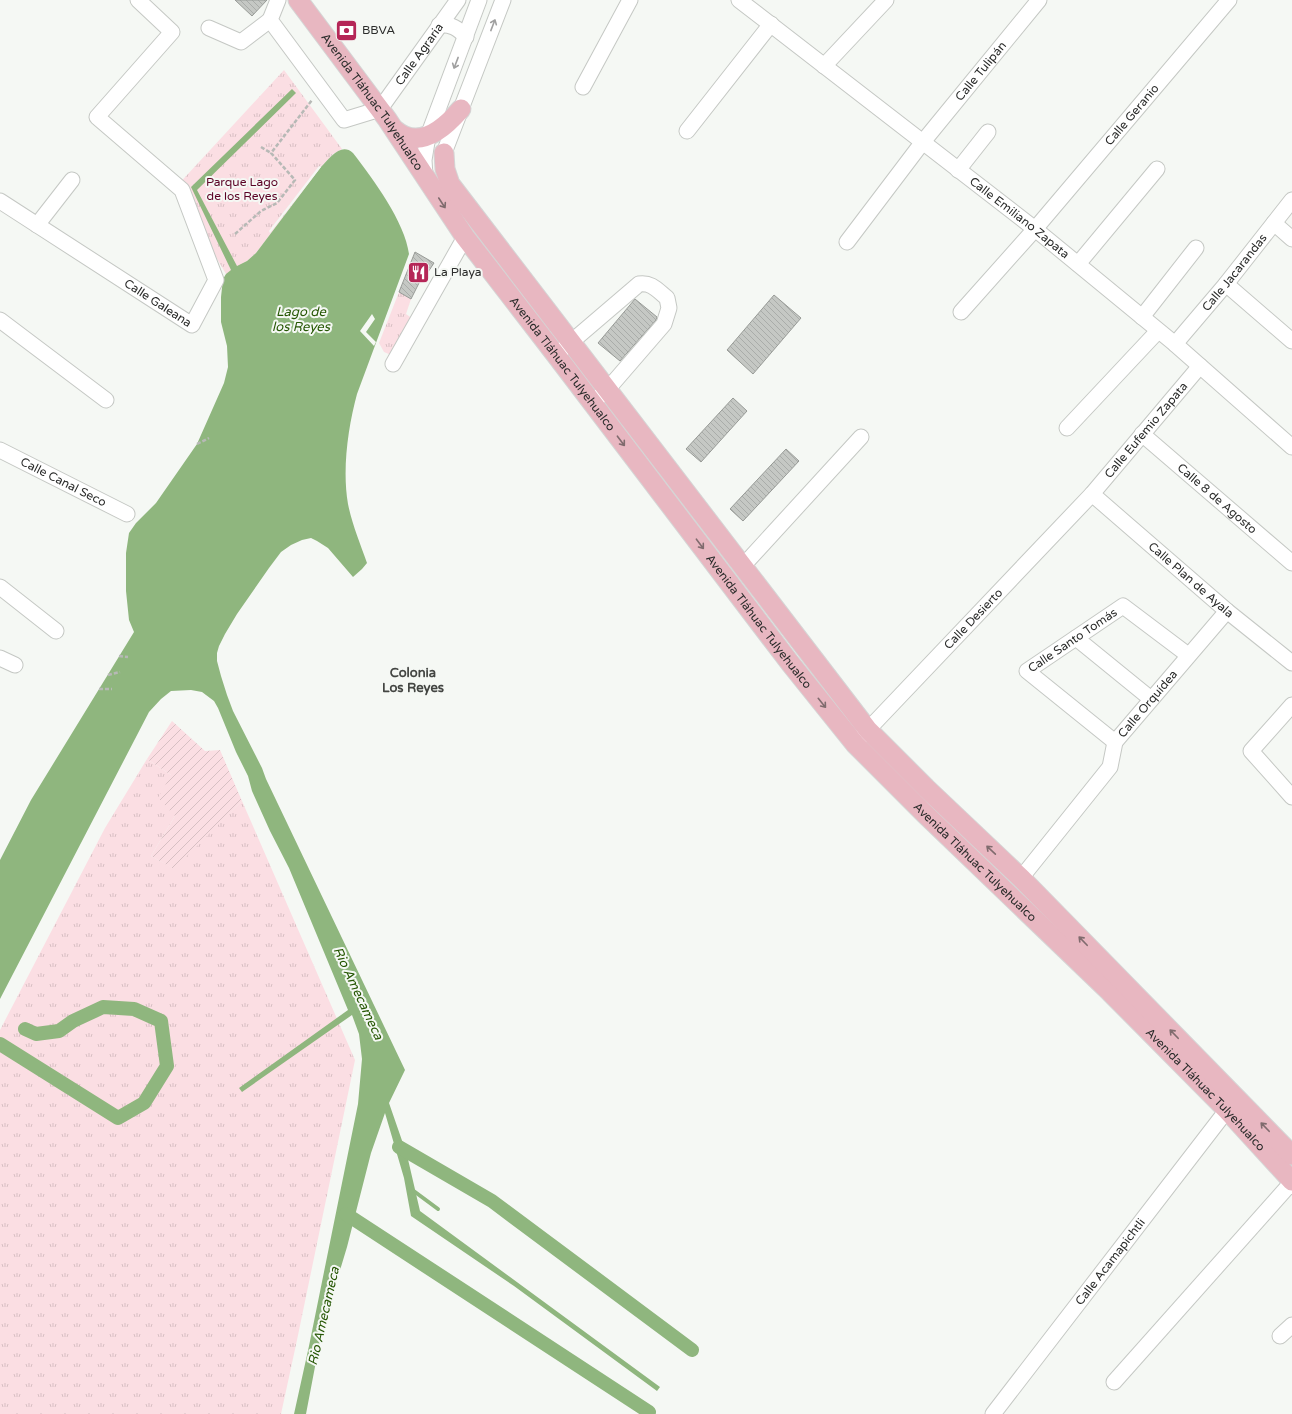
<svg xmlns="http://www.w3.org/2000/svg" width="1292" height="1414" viewBox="0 0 1292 1414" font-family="'Varela Round',sans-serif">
<defs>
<pattern id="grass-tufts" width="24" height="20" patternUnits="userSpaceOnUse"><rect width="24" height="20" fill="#fbdee3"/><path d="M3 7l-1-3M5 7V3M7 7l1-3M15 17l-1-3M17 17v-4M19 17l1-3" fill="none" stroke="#d7bfc3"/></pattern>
<pattern id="garden-furrows" width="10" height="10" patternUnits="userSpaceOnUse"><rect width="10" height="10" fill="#fbdee3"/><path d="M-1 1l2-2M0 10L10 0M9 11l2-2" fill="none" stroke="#d7bfc3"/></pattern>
<pattern id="building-back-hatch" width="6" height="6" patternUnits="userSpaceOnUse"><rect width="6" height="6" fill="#c5c8c4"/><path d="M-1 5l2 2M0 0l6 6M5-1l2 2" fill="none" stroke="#a9aca9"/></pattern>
</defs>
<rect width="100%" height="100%" fill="#f5f8f4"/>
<g fill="url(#grass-tufts)">
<polygon points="284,70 342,149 333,154 321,167 256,253 247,261 226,274 175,188"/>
<polygon points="399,292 411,299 406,314 413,319 391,355 384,352 379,343"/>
<polygon points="147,759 171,775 175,816 151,856 173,868 242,801 355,1060 297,1340 281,1414 0,1414 0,1030 105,828"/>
</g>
<polygon fill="url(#garden-furrows)" points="172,721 205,751 220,750 242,801 174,869 151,856 175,816 158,798 171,775 147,759"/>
<path fill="#8fb67e" d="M292,89L296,93L197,190L237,266L247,261L256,253L321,167C330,158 341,142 353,153C373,179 405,222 409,254L357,394C348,427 342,470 348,504C352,524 360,543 367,563L362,569L353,577L328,548L317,541L311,538L302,540L291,545L281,552L269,568L237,614L225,634L219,646L217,653V661L221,676L227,695L233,711L262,768L266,779L405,1070L389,1103L407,1155L420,1211L660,1387L657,1391L514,1286L411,1216L404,1178L385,1113L371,1153L347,1247L322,1330L306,1414H294L309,1346L358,1104L362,1059L359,1034L352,1015L242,1092L239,1088L348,1010L289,868L270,831L252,791L248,776L236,752L218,708L214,701L202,692L191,690L171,691L161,699L149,712L0,999V860L31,800L134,632L129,620L126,591V553L129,533L136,523L156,503L197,444L224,383L228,367L227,346L221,322V297L223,279L226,274L231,270L191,187Z"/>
<g fill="#f5f8f4">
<polygon points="319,166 321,167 270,233 269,231"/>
<polygon points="372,314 375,319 366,332 376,342 374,346 360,331"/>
</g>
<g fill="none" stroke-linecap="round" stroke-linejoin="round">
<polyline stroke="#8fb67e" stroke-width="4" points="411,1189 438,1209"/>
<g stroke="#8fb67e" stroke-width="14">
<polyline points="0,1044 118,1118 144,1103 167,1066 161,1021 134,1009 103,1007 73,1021 59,1031 36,1034 25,1029"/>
<polyline points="399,1147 492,1201 692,1350"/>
<polyline points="346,1214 649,1412"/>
</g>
</g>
<g fill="url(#building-back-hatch)" stroke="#989b97">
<polygon points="235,0 267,0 252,16"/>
<polygon points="415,252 434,263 422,281 420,281 411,299 399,292"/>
<polygon points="774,295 801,318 753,374 727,350"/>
<polygon points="635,299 657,317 656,320 620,361 598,343"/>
<polygon points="733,398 747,411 701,462 686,449"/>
<polygon points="786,449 799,461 743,521 730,509"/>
</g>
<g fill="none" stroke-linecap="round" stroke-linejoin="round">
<defs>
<g id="minor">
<path id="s1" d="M278,0L270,20L344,120L380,109L458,0"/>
<path id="s2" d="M739,0L1035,229L1175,344L1292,447"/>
<path d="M439,25C451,24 458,28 466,37"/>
<polyline points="209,28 241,42 270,20"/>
<polyline points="824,66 886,0"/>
<polyline points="583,87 630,0"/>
<polyline points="687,131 771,24"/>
<polyline points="444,153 503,0"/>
<polyline points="958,170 988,132"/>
<polyline points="425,176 424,160 428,136 479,0"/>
<path id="s3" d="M0,201L192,325L216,280L182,190L97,117L172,32L138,0"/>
<polyline points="1274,223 1292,239"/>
<polyline points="37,225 72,180"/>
<path id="s4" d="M847,242L922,143L1039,0"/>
<polyline points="1078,264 1157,169"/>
<polyline points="1226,284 1292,341"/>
<path id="s5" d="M961,312L1035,229L1229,0"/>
<polyline points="1142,317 1196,248"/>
<polyline points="0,320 106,400"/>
<path id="s6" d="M1175,344L1226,284L1292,200"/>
<path d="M563,349L639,284C652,282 658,291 667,298L669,308L664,324L607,390L592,403"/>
<polyline points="393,364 465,237"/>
<polyline points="1067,428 1158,331"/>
<path id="s7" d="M1142,434L1292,563"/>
<path id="s8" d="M0,450L127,514"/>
<path id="s9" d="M1092,494L1227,611L1292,663"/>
<polyline points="742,567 861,437"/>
<polyline points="0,587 56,631"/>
<polyline points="1076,638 1151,699"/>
<polyline points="0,658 15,665"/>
<polyline points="1292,705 1251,751 1292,797"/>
<path id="s10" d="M861,737L1092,494L1200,366"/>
<path id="s11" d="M1115,742L1027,671L1123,606L1188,655"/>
<path id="s12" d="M1021,878L1110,767L1115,742L1227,611"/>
<polyline points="1280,1336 1292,1325"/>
<polyline points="1114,1382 1292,1182"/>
<path id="s13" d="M993,1414L1227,1110"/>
</g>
<g id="major">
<path id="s14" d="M298,0L387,119L465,237L556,355L790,663L855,744L925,814L1110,992L1227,1110L1292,1181"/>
<path d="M395,130C398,132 402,135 405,136C427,145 448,124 461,109"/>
<polyline points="444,153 445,169 450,184 868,730 926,788 1021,878 1292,1155"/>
</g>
</defs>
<use href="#minor" stroke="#c5c8c4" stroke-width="17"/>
<use href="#major" stroke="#d5d5d5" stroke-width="21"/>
<g stroke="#b7b9b6" stroke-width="2.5" stroke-dasharray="4 2" stroke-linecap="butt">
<polyline points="261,147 271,153"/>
<polyline points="235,234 261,211 277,203 295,180 271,153 312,100"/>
<polyline points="197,444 209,438"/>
<polyline points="119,656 128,657"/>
<polyline points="108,675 120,672"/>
<polyline points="99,689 112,689"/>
</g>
<use href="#minor" stroke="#fff" stroke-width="15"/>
<use href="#major" stroke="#e8b7c1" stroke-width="19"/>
</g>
<defs><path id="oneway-shaft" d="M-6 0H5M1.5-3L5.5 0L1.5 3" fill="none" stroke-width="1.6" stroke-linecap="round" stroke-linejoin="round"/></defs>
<g stroke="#a0a0a0">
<use href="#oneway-shaft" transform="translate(493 25) rotate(-69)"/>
<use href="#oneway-shaft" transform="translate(456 63) rotate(111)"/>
</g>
<g stroke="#806b6e">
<use href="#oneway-shaft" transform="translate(442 203) rotate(57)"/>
<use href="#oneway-shaft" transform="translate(621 441) rotate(53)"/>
<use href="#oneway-shaft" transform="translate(700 544) rotate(53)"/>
<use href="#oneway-shaft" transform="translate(822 703) rotate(51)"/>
<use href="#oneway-shaft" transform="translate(991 850) rotate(-137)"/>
<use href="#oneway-shaft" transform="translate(1083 941) rotate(-134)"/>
<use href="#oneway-shaft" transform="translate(1174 1034) rotate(-134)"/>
<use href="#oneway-shaft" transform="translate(1265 1127) rotate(-134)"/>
</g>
<defs>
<symbol id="bank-square" viewBox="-11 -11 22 22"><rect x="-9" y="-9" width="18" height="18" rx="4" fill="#b52657" stroke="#f5f8f4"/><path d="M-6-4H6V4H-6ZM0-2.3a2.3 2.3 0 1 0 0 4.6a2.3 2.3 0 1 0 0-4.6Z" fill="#fff"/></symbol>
<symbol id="restaurant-square" viewBox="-11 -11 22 22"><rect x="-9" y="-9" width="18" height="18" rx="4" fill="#b52657" stroke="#f5f8f4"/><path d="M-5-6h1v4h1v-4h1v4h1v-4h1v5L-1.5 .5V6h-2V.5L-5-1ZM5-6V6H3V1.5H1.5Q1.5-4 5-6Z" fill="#fff"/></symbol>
</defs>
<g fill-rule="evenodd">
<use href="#bank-square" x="334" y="18" width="25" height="25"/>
<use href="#restaurant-square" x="406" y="260" width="25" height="25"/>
</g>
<g text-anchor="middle" stroke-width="4" stroke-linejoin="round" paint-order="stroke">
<g font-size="12" fill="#2b2c2b" stroke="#f5f8f4" text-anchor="start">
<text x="362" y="34">BBVA</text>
<text x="434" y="276">La Playa</text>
</g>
<g font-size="12" fill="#2b2c2b" stroke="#f5f8f4">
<text dy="4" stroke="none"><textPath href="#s1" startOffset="251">Calle Agraria</textPath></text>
<text dy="4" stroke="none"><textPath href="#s4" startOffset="217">Calle Tulipán</textPath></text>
<text dy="4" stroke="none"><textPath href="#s14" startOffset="126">Avenida Tláhuac Tulyehualco</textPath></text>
<text dy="4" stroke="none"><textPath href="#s5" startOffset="261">Calle Geranio</textPath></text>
<text dy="4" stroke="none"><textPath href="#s2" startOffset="355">Calle Emiliano Zapata</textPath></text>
<text dy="4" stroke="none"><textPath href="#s6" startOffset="93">Calle Jacarandas</textPath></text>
<text dy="4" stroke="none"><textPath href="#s3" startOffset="188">Calle Galeana</textPath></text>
<text dy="4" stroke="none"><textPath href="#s14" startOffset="450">Avenida Tláhuac Tulyehualco</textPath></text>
<text dy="4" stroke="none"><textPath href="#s10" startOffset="419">Calle Eufemio Zapata</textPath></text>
<text dy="4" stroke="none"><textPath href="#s8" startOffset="71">Calle Canal Seco</textPath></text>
<text dy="4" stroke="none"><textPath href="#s7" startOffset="99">Calle 8 de Agosto</textPath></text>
<text dy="4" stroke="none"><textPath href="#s9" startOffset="131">Calle Plan de Ayala</textPath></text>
<text dy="4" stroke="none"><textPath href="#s10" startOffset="163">Calle Desierto</textPath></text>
<text dy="4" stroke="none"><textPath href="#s14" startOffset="774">Avenida Tláhuac Tulyehualco</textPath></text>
<text dy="4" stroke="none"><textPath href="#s11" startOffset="168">Calle Santo Tomás</textPath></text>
<text dy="4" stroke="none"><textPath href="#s12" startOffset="218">Calle Orquídea</textPath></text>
<text dy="4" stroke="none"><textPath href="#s14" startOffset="1098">Avenida Tláhuac Tulyehualco</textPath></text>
<text dy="4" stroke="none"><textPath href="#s14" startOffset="1422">Avenida Tláhuac Tulyehualco</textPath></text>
<text dy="4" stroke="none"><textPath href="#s13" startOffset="192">Calle Acamapichtli</textPath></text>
</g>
<g font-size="12" fill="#5b0225" stroke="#f5f8f4">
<text x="242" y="186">Parque Lago<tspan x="242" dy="14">de los Reyes</tspan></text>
</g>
<g font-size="13" font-style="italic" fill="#265704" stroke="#f5f8f4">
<text x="301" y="316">Lago de<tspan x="301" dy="15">los Reyes</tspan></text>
<text transform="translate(359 993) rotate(65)" y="5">Rio Amecameca</text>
<text transform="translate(323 1316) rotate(-77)" y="5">Rio Amecameca</text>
</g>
<g font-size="13" font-weight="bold" fill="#434542" stroke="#f5f8f4">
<text x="413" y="677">Colonia<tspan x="413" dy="15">Los Reyes</tspan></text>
</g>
</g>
</svg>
